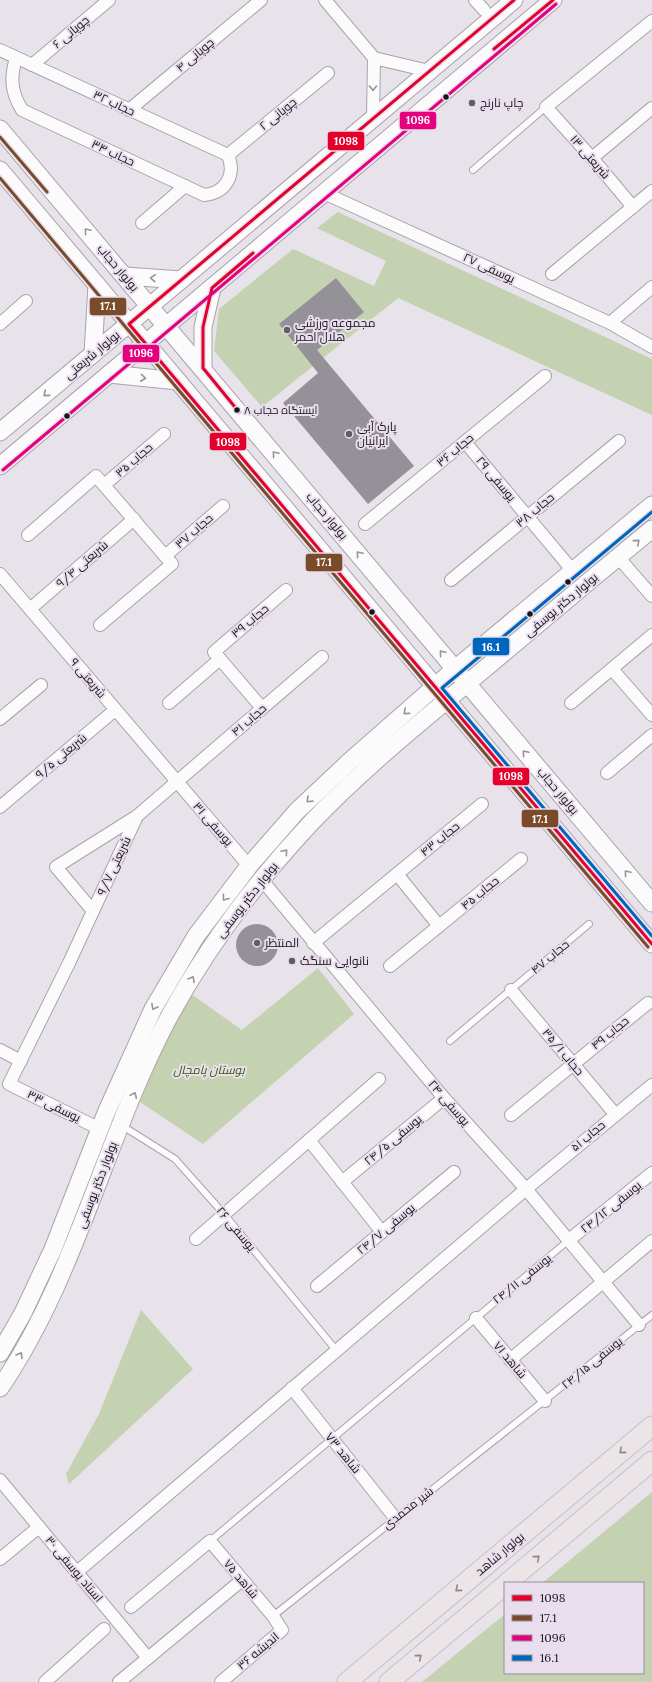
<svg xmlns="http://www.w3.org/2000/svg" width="652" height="1682" viewBox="0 0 652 1682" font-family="Lora,Cairo,serif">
<rect width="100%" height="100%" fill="#e8e2ea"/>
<g fill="#c5d2b1">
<polygon points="338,212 652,359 652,415 398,298 262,407 214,351 219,309 293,249 374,286 386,261 317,228"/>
<polygon points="318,968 354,1014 203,1144 140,1102 164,1043 191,994 242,1030"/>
<polygon points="141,1310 193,1369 69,1484 66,1474 99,1414"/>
<polygon points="652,1492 652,1682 422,1682 505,1614 505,1673 643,1673 643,1583 542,1583"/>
</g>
<g fill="#949298">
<polygon points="336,278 364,312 317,350 414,466 368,504 283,403 318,373 279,324"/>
<circle cx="257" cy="945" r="21"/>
</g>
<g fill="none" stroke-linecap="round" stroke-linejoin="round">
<defs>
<g id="lane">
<polyline points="473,170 546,107"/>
<polyline points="450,1041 589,924"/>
<polyline points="121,1125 175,1159 224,1214 336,1350"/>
<polyline points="210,1541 569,1240"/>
<polyline points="273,1616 652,1315"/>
</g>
<g id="street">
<polyline points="325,0 374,58"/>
<polyline points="475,0 484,10"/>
<polyline points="0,50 228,155"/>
<path d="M16,58C10,78 11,92 22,110L204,195C226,193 236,175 228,155"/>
<polyline points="374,58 429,71"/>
<polyline points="32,65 109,0"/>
<polyline points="129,110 261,0"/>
<polyline points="373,118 374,58"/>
<polyline points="228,155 328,73"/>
<polyline points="592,158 652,108"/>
<polyline points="324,193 610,323 652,347"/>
<polyline points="633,207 592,158 546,107 652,21"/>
<polyline points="142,223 185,186"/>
<polyline points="552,274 652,191"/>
<polyline points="610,323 652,287"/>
<polyline points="0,324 26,301"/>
<polyline points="465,442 573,571"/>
<polyline points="104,485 164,434"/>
<polyline points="365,524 545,376"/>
<polyline points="28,535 96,476 172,564 100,625"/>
<polyline points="165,556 223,506"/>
<polyline points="618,557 652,596"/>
<polyline points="0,574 249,866"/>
<polyline points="451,580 619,441"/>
<polyline points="30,609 134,519"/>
<polyline points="612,669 652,715"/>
<polyline points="169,703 220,659"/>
<polyline points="571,703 652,635"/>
<polyline points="262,708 214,652 286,590"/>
<polyline points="0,719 41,685"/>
<polyline points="607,773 652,735"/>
<polyline points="0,807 115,710"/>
<polyline points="397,874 439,926"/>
<polyline points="261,879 444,1098 526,1189 639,1325"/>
<polyline points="93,911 56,867 137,816"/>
<polyline points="313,943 482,804"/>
<polyline points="390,966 521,859"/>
<polyline points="511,990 615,1114"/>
<polyline points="0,1050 21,1061"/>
<polyline points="511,1115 648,1003"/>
<polyline points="100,1129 9,1084 69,963 137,816 322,657"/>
<polyline points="309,1140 382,1232"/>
<polyline points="342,1182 444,1098"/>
<polyline points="196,1239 379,1079"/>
<polyline points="569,1240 652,1173"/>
<polyline points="317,1286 454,1172"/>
<polyline points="476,1318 545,1401"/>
<polyline points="510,1360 652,1241"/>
<polyline points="292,1388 395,1518"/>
<polyline points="0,1480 148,1658"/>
<polyline points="0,1559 39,1527"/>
<polyline points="77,1572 526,1189 652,1085"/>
<polyline points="131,1607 210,1541 273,1616 282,1630 221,1682"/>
<polyline points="45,1682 104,1629"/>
<polyline points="119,1682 242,1580"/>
</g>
<g id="secondary">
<polyline points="0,129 652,903"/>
<polyline points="0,170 652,944"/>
<polyline points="125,276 181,280"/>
<polyline points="93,354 97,285"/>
<polyline points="203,368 203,327 212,288"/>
<polyline points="109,374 178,381"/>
<polyline points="0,432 514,0"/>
<polyline points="0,466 553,0"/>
<polyline points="0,1353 23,1313 53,1249 106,1113 153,1009 196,936 249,866 297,811 349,762 455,669 652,505"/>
<path d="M0,1388C77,1275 105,1137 169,1017C207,947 255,883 309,825C362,769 423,720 482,671C539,623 595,576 652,529"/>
</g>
<g id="primary">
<polyline points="507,1583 652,1461"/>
<polyline points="347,1682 652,1426"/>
<polyline points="389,1682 505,1585"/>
</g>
</defs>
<use href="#lane" stroke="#a8a3a9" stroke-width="8"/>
<use href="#street" stroke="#a8a3a9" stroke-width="14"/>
<use href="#secondary" stroke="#a8a3a9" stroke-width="19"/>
<use href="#primary" stroke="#c4c1c6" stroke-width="21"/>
<use href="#lane" stroke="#fcfbfc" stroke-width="6"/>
<use href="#street" stroke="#fcfbfc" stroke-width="12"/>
<use href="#secondary" stroke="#fcfbfc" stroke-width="17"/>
<use href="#primary" stroke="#ece5e7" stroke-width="19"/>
<defs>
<g id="bus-1">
<polyline points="514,0 129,324 652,944"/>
<polyline points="494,49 553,0"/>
<polyline points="239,412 203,368 203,327 212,288 253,253"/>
</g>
<g id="bus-2">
<polyline points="0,137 47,192"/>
<polyline points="0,178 648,947"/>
</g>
<polyline id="bus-3" points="3,470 556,4"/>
<polyline id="bus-4" points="652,512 442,688 652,936"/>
</defs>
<use href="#bus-1" stroke="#e9deed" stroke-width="6"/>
<use href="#bus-2" stroke="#e9deed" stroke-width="6"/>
<use href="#bus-3" stroke="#e9deed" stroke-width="6"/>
<use href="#bus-4" stroke="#e9deed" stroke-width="6"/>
<use href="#bus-1" stroke="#e4002b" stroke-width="3"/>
<use href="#bus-2" stroke="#7a4b2a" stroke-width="3"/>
<use href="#bus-3" stroke="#e5007d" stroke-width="3"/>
<use href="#bus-4" stroke="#0065bd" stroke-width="3"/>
</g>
<defs><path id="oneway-chevron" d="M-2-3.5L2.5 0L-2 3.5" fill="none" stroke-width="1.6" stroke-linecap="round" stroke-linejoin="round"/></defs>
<g stroke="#959496">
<use href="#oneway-chevron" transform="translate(373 88) rotate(91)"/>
<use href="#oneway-chevron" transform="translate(87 231) rotate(-130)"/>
<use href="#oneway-chevron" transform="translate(153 278) rotate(-176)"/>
<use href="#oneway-chevron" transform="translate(143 378) rotate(6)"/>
<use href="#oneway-chevron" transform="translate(46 394) rotate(140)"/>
<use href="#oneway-chevron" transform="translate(275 454) rotate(-130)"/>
<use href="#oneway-chevron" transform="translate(637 542) rotate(-40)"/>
<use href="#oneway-chevron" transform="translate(359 554) rotate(-130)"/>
<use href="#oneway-chevron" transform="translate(442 653) rotate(-130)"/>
<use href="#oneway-chevron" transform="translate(406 712) rotate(139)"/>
<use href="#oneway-chevron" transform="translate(525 753) rotate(-130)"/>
<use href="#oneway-chevron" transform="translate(309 800) rotate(136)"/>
<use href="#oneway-chevron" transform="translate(285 852) rotate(-49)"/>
<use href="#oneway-chevron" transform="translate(627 873) rotate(-130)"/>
<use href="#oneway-chevron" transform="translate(225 898) rotate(127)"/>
<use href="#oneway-chevron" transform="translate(192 979) rotate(-60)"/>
<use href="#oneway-chevron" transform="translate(154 1007) rotate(119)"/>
<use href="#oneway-chevron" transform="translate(134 1095) rotate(-66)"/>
<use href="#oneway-chevron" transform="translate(20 1355) rotate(-60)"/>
</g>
<g stroke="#8d878b">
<use href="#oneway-chevron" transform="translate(622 1451) rotate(140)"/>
<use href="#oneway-chevron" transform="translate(537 1558) rotate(-40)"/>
<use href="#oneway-chevron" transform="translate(458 1589) rotate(140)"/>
<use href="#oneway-chevron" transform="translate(419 1657) rotate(-40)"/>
</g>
<g fill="#18151a" stroke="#e9deed" stroke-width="1.5">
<circle cx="446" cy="97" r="3.5"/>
<circle cx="237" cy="410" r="3.5"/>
<circle cx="67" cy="416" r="3.5"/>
<circle cx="568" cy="582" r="3.5"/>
<circle cx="372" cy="612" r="3.5"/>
<circle cx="530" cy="614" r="3.5"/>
</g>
<g fill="#615d63" stroke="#e9deed" stroke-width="1.5">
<circle cx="472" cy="103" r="4"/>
<circle cx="287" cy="330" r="4"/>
<circle cx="349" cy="434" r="4"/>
<circle cx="257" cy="943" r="4"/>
<circle cx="292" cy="961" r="4"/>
</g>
<g text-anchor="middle" stroke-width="4" stroke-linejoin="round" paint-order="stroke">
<g font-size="11" fill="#18151a" stroke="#e9deed" text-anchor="start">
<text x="244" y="414">ایستگاه حجاب ۸</text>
</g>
<g font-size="12" fill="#18151a" stroke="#e9deed">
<text transform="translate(71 32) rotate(-40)" y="4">چوپانی ۶</text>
<text transform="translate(195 55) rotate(-40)" y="4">چوپانی ۴</text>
<text transform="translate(114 103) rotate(25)" y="4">حجاب ۳۲</text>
<text transform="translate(278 114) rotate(-39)" y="4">چوپانی ۲</text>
<text transform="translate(113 153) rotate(25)" y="4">حجاب ۳۴</text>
<text transform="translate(590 157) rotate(49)" y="4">شریعتی ۱۳</text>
<text transform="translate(118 268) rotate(50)" y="4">بولوار حجاب</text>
<text transform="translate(489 268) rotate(25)" y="4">یوسفی ۲۷</text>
<text transform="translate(92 355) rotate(-40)" y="4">بولوار شریعتی</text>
<text transform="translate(455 450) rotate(-40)" y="4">حجاب ۳۶</text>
<text transform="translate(134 460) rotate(-41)" y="4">حجاب ۳۵</text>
<text transform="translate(496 479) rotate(50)" y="4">یوسفی ۲۹</text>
<text transform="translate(535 510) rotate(-40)" y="4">حجاب ۳۸</text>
<text transform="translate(327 516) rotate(50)" y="4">بولوار حجاب</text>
<text transform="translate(194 531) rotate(-41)" y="4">حجاب ۳۷</text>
<text transform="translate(82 564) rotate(-41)" y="4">شریعتی ۹/۴</text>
<text transform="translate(561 605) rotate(-40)" y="4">بولوار دکتر یوسفی</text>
<text transform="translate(250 621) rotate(-40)" y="4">حجاب ۳۹</text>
<text transform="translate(88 678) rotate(50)" y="4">شریعتی ۹</text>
<text transform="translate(249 720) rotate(-41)" y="4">حجاب ۴۱</text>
<text transform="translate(61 756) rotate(-40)" y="4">شریعتی ۹/۵</text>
<text transform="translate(558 791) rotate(50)" y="4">بولوار حجاب</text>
<text transform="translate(213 824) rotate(49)" y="4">یوسفی ۳۱</text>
<text transform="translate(440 839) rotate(-39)" y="4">حجاب ۴۳</text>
<text transform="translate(114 866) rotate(-65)" y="4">شریعتی ۹/۷</text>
<text transform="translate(480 893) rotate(-39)" y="4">حجاب ۴۵</text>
<text transform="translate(247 900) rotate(-52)" y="4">بولوار دکتر یوسفی</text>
<text transform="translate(550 957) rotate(-40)" y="4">حجاب ۴۷</text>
<text transform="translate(610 1033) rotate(-39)" y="4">حجاب ۴۹</text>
<text transform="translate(563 1052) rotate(50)" y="4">حجاب ۳۵/۱</text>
<text transform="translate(449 1103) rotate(49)" y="4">یوسفی ۲۴</text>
<text transform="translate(54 1106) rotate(26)" y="4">یوسفی ۳۳</text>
<text transform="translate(588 1136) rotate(-40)" y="4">حجاب ۵۱</text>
<text transform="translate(393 1140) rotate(-40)" y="4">یوسفی ۲۴/۵</text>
<text transform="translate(97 1185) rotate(-69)" y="4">بولوار دکتر یوسفی</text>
<text transform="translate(611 1207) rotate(-39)" y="4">یوسفی ۲۴/۱۲</text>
<text transform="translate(236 1229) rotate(50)" y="4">یوسفی ۲۶</text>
<text transform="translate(386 1229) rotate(-40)" y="4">یوسفی ۲۴/۷</text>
<text transform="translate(522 1279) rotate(-39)" y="4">یوسفی ۲۴/۱۱</text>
<text transform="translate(510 1360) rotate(50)" y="4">شاهد ۷۱</text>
<text transform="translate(592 1363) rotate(-39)" y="4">یوسفی ۲۴/۱۵</text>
<text transform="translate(343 1453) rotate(51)" y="4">شاهد ۷۳</text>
<text transform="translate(408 1508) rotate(-38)" y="4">شیر محمدی</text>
<text transform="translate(500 1554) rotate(-40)" y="4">بولوار شاهد</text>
<text transform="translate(74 1569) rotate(50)" y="4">استاد یوسفی ۳۰</text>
<text transform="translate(241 1579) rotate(50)" y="4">شاهد ۷۵</text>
<text transform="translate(258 1651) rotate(-40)" y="4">اندیشه ۳۶</text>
</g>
<g font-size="12" fill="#18151a" stroke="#e9deed" text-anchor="start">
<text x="480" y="107">چاپ نارنج</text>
<text x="295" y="327">مجموعه ورزشی<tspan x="295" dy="14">هلال احمر</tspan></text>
<text x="357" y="431">پارک آبی<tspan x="357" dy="14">ایرانیان</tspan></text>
<text x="265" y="947">المنتظر</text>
<text x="300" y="965">نانوایی سنگک</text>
</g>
<g font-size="12" font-style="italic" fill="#3d5705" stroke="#e9deed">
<text x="209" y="1074">بوستان پامچال</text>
</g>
</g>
<g stroke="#e9deed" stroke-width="1.5">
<rect x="399" y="111" width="38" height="19" rx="4" fill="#e5007d"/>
<rect x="327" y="131" width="38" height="20" rx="4" fill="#e4002b"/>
<rect x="89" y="297" width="38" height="19" rx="4" fill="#7a4b2a"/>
<rect x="122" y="344" width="38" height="19" rx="4" fill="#e5007d"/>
<rect x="209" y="432" width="38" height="19" rx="4" fill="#e4002b"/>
<rect x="305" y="553" width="38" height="19" rx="4" fill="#7a4b2a"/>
<rect x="472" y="637" width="38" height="19" rx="4" fill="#0065bd"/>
<rect x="492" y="767" width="38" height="19" rx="4" fill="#e4002b"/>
<rect x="521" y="809" width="38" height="19" rx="4" fill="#7a4b2a"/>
</g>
<g font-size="11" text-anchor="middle" font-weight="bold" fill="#fff">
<text x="418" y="124">1096</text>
<text x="346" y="145">1098</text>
<text x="108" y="310">17.1</text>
<text x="141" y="357">1096</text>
<text x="228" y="446">1098</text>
<text x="324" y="566">17.1</text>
<text x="491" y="651">16.1</text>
<text x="511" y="780">1098</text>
<text x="540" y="823">17.1</text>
</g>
<rect x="504" y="1582" width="140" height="92" fill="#e9deed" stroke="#958e99"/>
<rect x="512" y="1595" width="20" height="6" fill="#e4002b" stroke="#958e99"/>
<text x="540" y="1602" font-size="12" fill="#18151a">1098</text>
<rect x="512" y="1615" width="20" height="6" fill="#7a4b2a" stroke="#958e99"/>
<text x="540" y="1622" font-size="12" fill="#18151a">17.1</text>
<rect x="512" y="1635" width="20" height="6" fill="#e5007d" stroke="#958e99"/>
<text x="540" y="1642" font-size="12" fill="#18151a">1096</text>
<rect x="512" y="1655" width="20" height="6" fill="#0065bd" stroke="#958e99"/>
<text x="540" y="1662" font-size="12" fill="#18151a">16.1</text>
</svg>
